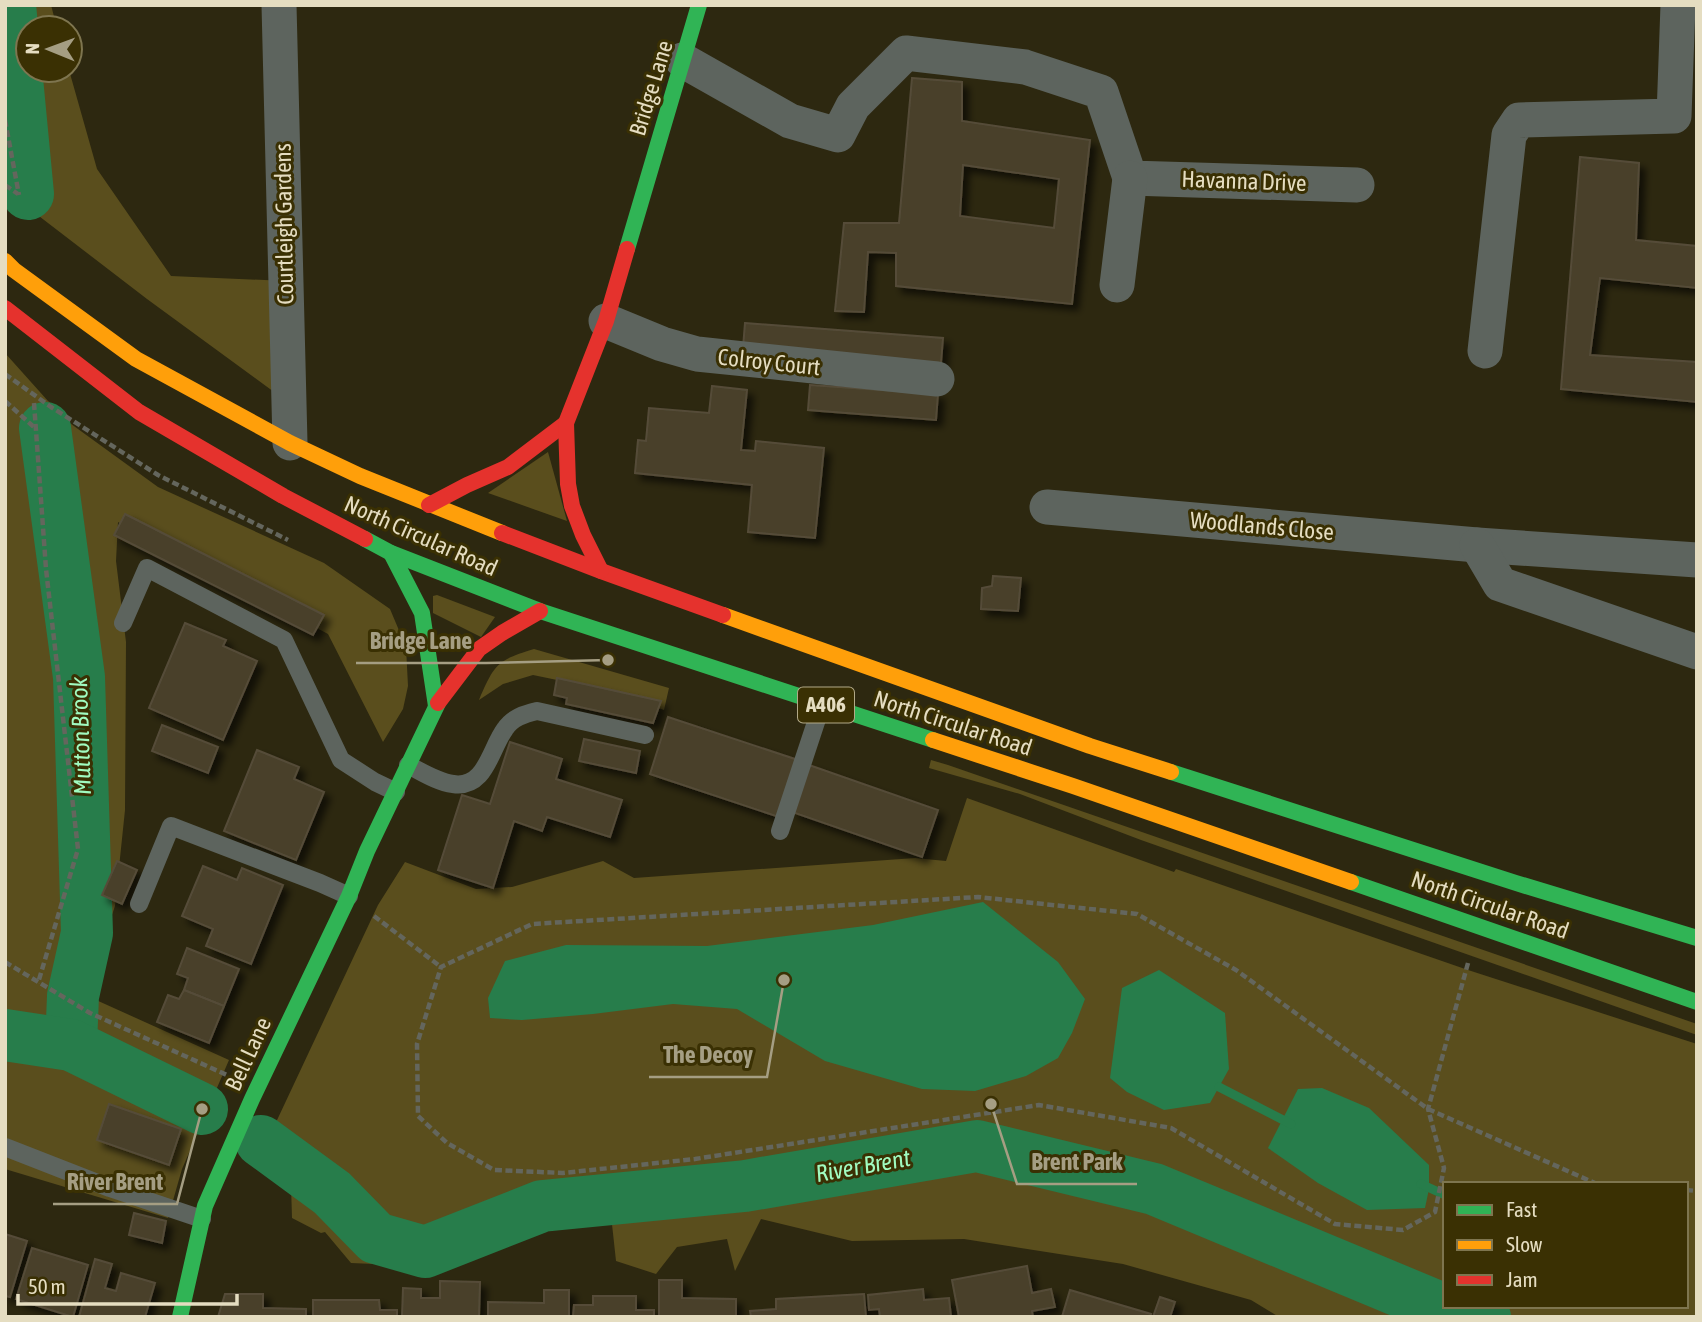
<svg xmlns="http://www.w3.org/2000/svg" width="1702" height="1322" viewBox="0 0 1702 1322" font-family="'Asap Condensed',sans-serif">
<defs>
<filter id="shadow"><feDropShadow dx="6" dy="6" stdDeviation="3.5" flood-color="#0009"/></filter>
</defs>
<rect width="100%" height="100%" fill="#2d2810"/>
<g fill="#5a4e1d" fill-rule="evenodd">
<polygon points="5,5 51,5 57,28 28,28 28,70 69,70 97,169 171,276 286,281 289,403 147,299 5,190"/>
<polygon points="5,353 48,401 63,412 63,417 67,421 158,487 324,563 390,609 406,647 408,686 403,709 383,742 328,634 118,522 116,561 126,642 125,810 115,906 85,995 229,1060 182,1169 168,1218 5,1169"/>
<polygon points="548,452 567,521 488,493"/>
<polygon points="437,595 495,617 481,637 433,613 433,596"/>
<path d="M534,649L669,688L664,710L610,691L533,675L503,684L479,700C494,665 497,660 534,649Z"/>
<polygon points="931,760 948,765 1697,1024 1697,1035 1141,840 1020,794 929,768"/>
<path d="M967,798L1174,872L1176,869L1468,970L1697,1044V1317H1279L1251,1300L1123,1264L964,1239L852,1241L761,1219L735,1271L727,1239L677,1247L656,1274L616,1261L611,1215L599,1213H553L420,1266L351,1263L325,1232L321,1233L292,1218L291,1185L255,1167L378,905L405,862L476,889L512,887L603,861L634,878L915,858L946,861ZM1445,1184H1686V1306H1445Z"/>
</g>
<g fill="#277d4b">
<polygon points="983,902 1058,962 1085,999 1072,1033 1058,1058 1026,1076 975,1091 922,1089 825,1061 737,1009 673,1004 593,1014 522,1020 490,1018 488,998 505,961 566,945 707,946 873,925"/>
<polygon points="1159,970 1225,1013 1229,1069 1210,1103 1164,1110 1127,1092 1110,1078 1122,988"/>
<polygon points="1322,1088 1369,1108 1429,1165 1429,1189 1425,1208 1367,1210 1318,1183 1268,1148 1298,1089"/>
</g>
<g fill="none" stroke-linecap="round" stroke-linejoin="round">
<g stroke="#277d4b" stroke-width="9">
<polyline points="1219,1087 1291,1124"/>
<polyline points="1421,1184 1445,1195"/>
<polyline points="1500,1306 1504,1317"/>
</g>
<g stroke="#277d4b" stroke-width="52">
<polyline points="10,5 28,194"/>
<polyline points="45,428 79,677 87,933 73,996 71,1045"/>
<polyline points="5,1035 71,1045 202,1109"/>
<polyline points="261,1141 332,1193 376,1238 425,1252 542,1206 745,1186 977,1146 1154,1189 1438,1307 1485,1317"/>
</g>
</g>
<g fill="#48402a" stroke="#554c39" stroke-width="2" fill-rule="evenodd" filter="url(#shadow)">
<path d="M912,78L962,82V121L1090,140L1072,304L896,286V253L868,252L864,312L835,311L844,223H899ZM963,165L1059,179L1054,228L960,216Z"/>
<polygon points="1580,157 1639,163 1636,240 1697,246 1697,288 1600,278 1590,355 1697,362 1697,402 1561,389"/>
<polygon points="745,323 943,338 941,363 743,348"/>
<polygon points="810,385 938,394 936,420 808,410"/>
<polygon points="712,386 747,390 741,450 755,451 756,441 824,448 815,538 748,532 752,485 635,473 638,440 646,441 649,408 709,413"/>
<polygon points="125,514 324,615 313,635 114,535"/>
<polygon points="993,576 1021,578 1018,611 981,609 982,588 992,586"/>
<polygon points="185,623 226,640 223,646 257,661 223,740 149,708"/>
<polygon points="557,678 661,701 653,723 566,704 567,698 554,695"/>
<polygon points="668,717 798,760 779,817 650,774"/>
<polygon points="162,725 218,747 208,773 152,751"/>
<polygon points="584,739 640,751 636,773 579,761"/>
<polygon points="510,742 562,759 556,779 622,800 610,837 547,817 542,831 514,821 493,888 438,870 462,795 490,804"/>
<polygon points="257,750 299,767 294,779 324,792 296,860 224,831"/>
<polygon points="809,765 938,810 922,857 792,812"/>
<polygon points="117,861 137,870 122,904 102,895"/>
<polygon points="203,866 237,880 242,868 283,885 251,964 206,946 213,929 182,916"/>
<polygon points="187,948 239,969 224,1006 184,990 188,978 177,974"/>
<polygon points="184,990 224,1006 209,1043 157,1022 168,995 179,999"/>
<polygon points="109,1104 181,1129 169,1165 97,1140"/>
<polygon points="134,1213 166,1221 162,1243 129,1235"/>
<polygon points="5,1234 27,1241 10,1297 5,1296"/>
<polygon points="32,1248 88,1265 73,1317 16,1299"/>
<polygon points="95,1259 112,1264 105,1288 116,1291 121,1273 155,1283 145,1317 79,1317"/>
<polygon points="1027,1266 1032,1293 1051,1289 1055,1307 1032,1311 1033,1317 959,1317 952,1280"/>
<polygon points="659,1280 682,1280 682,1298 736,1299 736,1317 659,1317"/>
<polygon points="440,1281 480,1282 479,1317 402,1317 403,1288 421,1289 421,1298 440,1298"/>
<polygon points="923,1289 924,1300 949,1298 951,1317 880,1317 879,1309 869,1310 868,1295"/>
<polygon points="544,1290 569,1290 569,1317 488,1317 488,1302 544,1303"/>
<polygon points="1070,1290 1151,1314 1150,1317 1062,1317"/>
<polygon points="225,1294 263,1294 263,1308 306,1309 306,1317 218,1317"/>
<polygon points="864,1294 866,1317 751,1317 750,1311 776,1309 776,1299"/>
<polygon points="593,1296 636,1296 636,1310 654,1310 654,1317 573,1317 574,1305 593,1305"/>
<polygon points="1160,1297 1175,1302 1170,1317 1153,1317"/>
<polygon points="313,1300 379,1300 380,1310 397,1310 397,1317 313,1317"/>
</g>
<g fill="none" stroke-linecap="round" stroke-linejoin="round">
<g stroke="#64665d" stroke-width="4.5" stroke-dasharray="7 3.5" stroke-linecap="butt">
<polyline points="5,120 19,195"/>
<polyline points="5,185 18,194"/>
<polyline points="5,374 51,407 158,475 288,540"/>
<polyline points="5,401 35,428"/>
<polyline points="34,403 46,569 78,849 38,983"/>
<polyline points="374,916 441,967"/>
<polyline points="5,962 90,1013 229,1076"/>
<polyline points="1468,963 1428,1109 1444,1168 1435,1212 1403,1230 1335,1224 1171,1128 1039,1105 695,1159 563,1173 494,1170 447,1143 418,1116 417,1044 441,967 532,924 978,897 1137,914 1236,970 1428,1109 1597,1184"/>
<polyline points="1686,1190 1697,1191"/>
</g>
<g stroke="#5d645e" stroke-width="18">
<polyline points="123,623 147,568 284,640 341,760 375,782 396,792"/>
<path d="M408,765C422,772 437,782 453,784C486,789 490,749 505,729C512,718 524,714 537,711L645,735"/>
<polyline points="780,831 822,704"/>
<polyline points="139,904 171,826 320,883 349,896"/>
<polyline points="5,1147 110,1188 202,1219"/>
</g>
<g stroke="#5d645e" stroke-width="35">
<polyline points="279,5 290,443"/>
<polyline points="682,60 790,121 838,135 853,106 906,53 1025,67 1101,92 1130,178 1357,185"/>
<polyline points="1117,285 1130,178"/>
<polyline points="606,321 662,344 697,354 937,379"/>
<polyline points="1485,351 1509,135 1519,120 1674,116 1678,5"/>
<polyline points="1047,507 1477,545 1697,560"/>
<polyline points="1477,545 1500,584 1697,652"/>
</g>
<g stroke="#30b455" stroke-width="16">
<polyline points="627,249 699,5"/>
<polyline points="365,539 391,553 540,611 933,740"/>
<polyline points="391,553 422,613 436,706"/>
<polyline points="1171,772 1516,883 1697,938"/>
<polyline points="1351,882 1697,1002"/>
<polyline points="180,1317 205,1206 252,1099 349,896 367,851 438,703"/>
</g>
<g stroke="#ff9f0a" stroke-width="16">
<polyline points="5,261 14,270 136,359 290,443 360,476 502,533"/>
<polyline points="723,615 1090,746 1171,772"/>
<polyline points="933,740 1073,786 1351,882"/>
</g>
<g stroke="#e5322d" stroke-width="16">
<polyline points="5,308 139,412 283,496 365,539"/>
<polyline points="429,505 467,485 508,467 566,423"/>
<polyline points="502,533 601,571 723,615"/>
<polyline points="601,571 583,535 572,506 568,484 566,423 606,321 627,249"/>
<polyline points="438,703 479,649 502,633 540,611"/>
</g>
</g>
<g text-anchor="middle" stroke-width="6" stroke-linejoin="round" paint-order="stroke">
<rect fill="#3a3003" stroke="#b2a988" stroke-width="2" x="798" y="687.5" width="56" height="35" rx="5"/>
<g font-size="21" font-weight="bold" fill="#e5ddc1">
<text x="826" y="712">A406</text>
</g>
<g font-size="23" fill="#e5ddc1" stroke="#3a3003">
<text transform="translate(651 88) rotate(-73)" y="8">Bridge Lane</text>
<text transform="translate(1244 181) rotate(2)" y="8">Havanna Drive</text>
<text transform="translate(284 224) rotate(-91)" y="8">Courtleigh Gardens</text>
<text transform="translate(769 362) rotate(6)" y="8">Colroy Court</text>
<text transform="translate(1262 526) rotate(5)" y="8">Woodlands Close</text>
<text transform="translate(421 536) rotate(24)" y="8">North Circular Road</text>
<text transform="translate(953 723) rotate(18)" y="8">North Circular Road</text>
<text transform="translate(1490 905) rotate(19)" y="8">North Circular Road</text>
<text transform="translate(248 1054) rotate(-65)" y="8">Bell Lane</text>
</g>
<g font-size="24" font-style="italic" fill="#a0fbc0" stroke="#3a3003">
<text transform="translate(81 736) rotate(-92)" y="8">Mutton Brook</text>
<text transform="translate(863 1166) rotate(-10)" y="8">River Brent</text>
</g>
</g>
<path fill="none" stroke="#a59e83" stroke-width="2.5" d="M608 660L486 663H356M784 980L767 1077H649M991 1104L1017 1184H1137M202 1109L177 1204H53"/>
<g fill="#a59e83" stroke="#3a3003" stroke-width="2.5">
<circle cx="608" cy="660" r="7"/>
<circle cx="784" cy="980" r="7"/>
<circle cx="991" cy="1104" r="7"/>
<circle cx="202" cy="1109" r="7"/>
</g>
<g font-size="24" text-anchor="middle" font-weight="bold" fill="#a59e83" stroke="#3a3003" stroke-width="6" stroke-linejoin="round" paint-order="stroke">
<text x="421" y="649">Bridge Lane</text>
<text x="708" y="1063">The Decoy</text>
<text x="1077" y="1170">Brent Park</text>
<text x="115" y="1190">River Brent</text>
</g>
<rect width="1702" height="1322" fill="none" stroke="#e5ddc1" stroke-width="14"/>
<rect x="1443" y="1182" width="245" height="126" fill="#3a3003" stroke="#7e754f" stroke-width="2"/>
<rect x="1457" y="1205" width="35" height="10" fill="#30b455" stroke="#7e754f" stroke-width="2"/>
<text x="1506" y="1217" font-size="21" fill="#e5ddc1">Fast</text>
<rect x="1457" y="1240" width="35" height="10" fill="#ff9f0a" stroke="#7e754f" stroke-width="2"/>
<text x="1506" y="1252" font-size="21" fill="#e5ddc1">Slow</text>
<rect x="1457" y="1275" width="35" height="10" fill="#e5322d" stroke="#7e754f" stroke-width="2"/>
<text x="1506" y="1287" font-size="21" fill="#e5ddc1">Jam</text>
<g transform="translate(49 49) rotate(271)"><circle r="33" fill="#3a3003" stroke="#7e754f" stroke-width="2"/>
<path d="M0-5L12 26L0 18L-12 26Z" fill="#a59e83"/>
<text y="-10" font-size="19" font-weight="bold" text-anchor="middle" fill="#e5ddc1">N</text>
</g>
<path d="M18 1294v10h219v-10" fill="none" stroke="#e5ddc1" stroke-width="3.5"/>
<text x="28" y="1294" font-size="21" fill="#e5ddc1" stroke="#3a3003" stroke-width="5" paint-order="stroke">50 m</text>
</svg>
